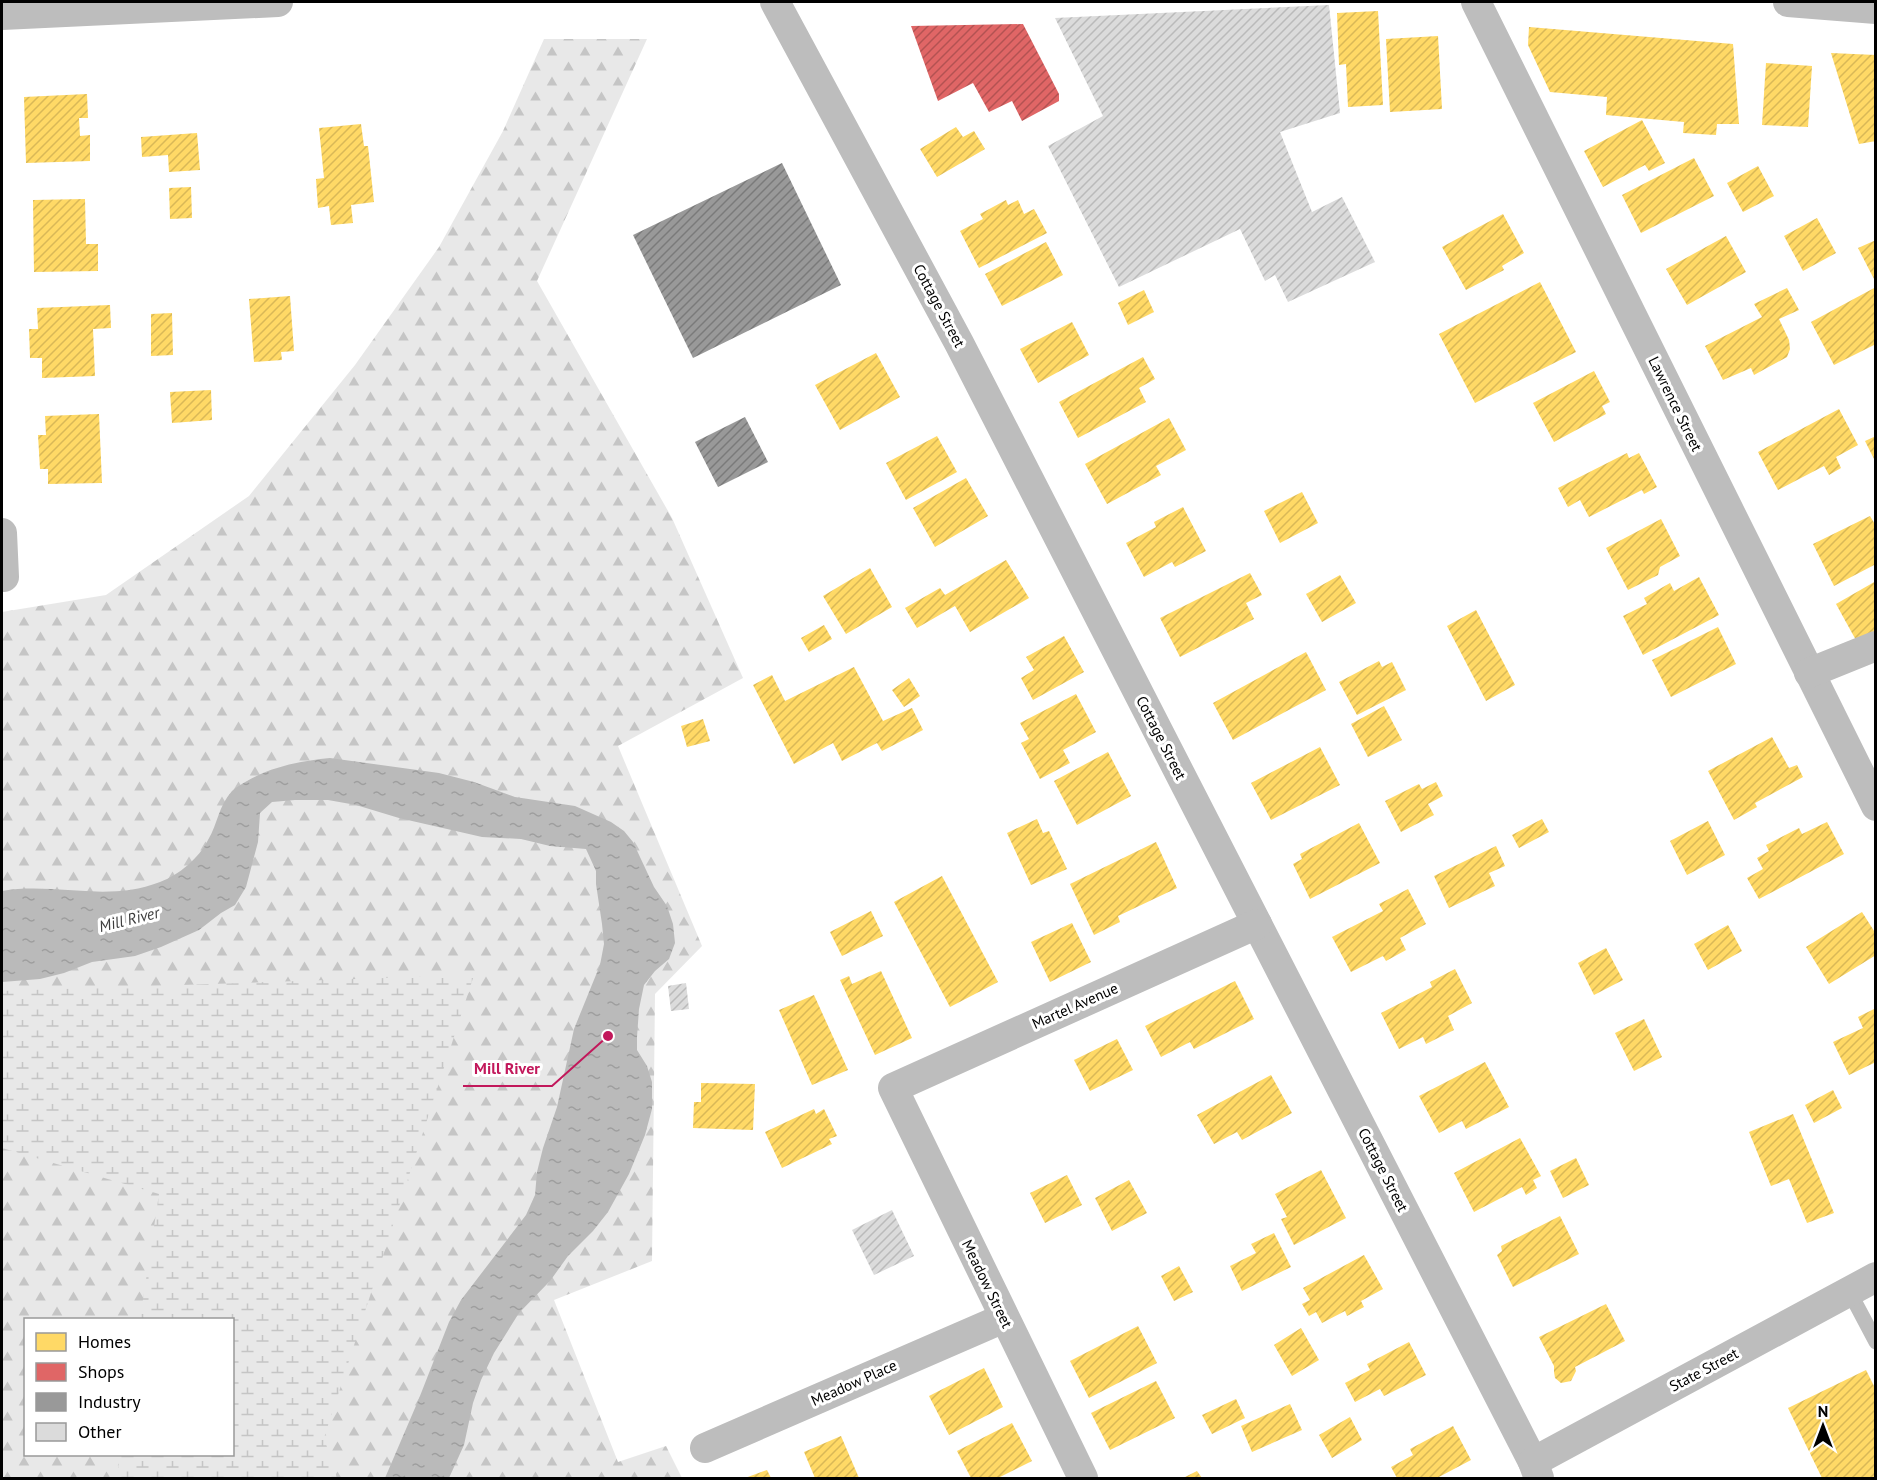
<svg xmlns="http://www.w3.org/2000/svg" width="1877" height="1480" viewBox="0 0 1877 1480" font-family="'PT Sans',sans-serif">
<defs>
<pattern id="forest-firs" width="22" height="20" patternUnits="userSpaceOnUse" patternTransform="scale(1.5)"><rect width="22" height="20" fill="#e8e8e8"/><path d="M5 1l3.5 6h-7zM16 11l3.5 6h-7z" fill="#c5c5c5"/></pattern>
<pattern id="wetland-marsh" width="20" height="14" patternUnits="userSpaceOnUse" patternTransform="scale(1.5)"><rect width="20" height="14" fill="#e8e8e8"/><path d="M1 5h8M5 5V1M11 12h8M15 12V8" fill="none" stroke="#c5c5c5"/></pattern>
<pattern id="water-ripples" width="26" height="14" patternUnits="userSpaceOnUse" patternTransform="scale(1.5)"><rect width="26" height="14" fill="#bababa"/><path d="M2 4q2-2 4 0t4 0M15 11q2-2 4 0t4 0" fill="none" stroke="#9e9e9e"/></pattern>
<pattern id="homes-hatch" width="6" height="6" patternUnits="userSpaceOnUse" patternTransform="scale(1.5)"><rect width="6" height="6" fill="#ffd966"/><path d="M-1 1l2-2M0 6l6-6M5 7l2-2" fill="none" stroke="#d9b857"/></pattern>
<pattern id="shops-hatch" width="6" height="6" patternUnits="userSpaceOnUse" patternTransform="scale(1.5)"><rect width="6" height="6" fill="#e06666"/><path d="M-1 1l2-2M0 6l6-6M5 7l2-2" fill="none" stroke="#b35252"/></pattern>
<pattern id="industry-hatch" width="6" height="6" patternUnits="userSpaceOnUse" patternTransform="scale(1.5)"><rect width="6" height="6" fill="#999"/><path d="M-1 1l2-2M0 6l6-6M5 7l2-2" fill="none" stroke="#7a7a7a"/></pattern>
<pattern id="building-hatch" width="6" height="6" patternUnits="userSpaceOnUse" patternTransform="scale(1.5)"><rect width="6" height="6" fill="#dbdbdb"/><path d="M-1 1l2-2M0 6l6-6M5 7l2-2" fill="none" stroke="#bababa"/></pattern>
</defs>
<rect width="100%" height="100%" fill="#fff"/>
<path fill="url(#forest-firs)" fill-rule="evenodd" d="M544,39H647L537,281L672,518L743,678L618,746L702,946L655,994L652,1261L554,1300L618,1462L666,1446L682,1478H2V612L106,595L249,496L355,365L439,247L503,131ZM26,1320H232V1454H26Z"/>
<polygon fill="url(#wetland-marsh)" points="474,975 324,1438 337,1478 117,1478 120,1455 232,1454 232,1320 140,1319 159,1194 2,1148 2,991"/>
<path fill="url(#water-ripples)" d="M330,758L439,773L474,782L515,797L575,806L611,822L624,831L633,842L654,887L667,906L673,924L675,943L669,959L655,971L644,985L639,1009L637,1037V1050L647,1066L652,1082V1109L645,1135L629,1174L608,1212L593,1231L568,1256L550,1281L519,1313L494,1353L481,1380L473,1403L464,1445L449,1478H385L418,1401L449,1322L461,1300L526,1215L535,1195L537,1172L543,1148L557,1107L574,1029L600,965L604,944L602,924L596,884V871L586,849L550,846L521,839L482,837L399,818L356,805L328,800H295L272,802L260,813L258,842L246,887L235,905L221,913L199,930L161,947L135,956L92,962L64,973L40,979L2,982V891C56,882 106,903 160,882C179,875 199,858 208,840C218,823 218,807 232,791C236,787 242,784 247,781C273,766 301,761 330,758Z"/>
<g fill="url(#homes-hatch)">
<polygon points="1378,11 1383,105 1348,107 1346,64 1339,65 1337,13"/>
<polygon points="1529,27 1733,44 1739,124 1717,124 1716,135 1683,133 1684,122 1606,115 1607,97 1550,92 1528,45"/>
<polygon points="1438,36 1442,109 1390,112 1386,39"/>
<polygon points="1831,53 1876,55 1876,141 1859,144"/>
<polygon points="1766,63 1812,66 1808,127 1762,125"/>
<polygon points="87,94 88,118 79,118 80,136 90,135 90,161 26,163 24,97"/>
<polygon points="1642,120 1665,163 1649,171 1645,165 1603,187 1584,151"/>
<polygon points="361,124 364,146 368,146 374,202 351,205 353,223 331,225 329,206 318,208 316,179 324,178 319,128"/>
<polygon points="956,127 963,137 974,131 985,149 937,177 920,149"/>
<polygon points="197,133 200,170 169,172 168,155 142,157 141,137"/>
<polygon points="1694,158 1714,196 1641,233 1622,195"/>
<polygon points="1758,166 1774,196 1743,212 1727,183"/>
<polygon points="191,187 192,218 170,219 169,188"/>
<polygon points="85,199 86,244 98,244 98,271 34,272 33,200"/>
<polygon points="1006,200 1008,205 1018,200 1024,214 1034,209 1047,233 979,268 960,231 983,219 980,214"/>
<polygon points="1503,214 1524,253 1502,266 1504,270 1466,290 1442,247"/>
<polygon points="1817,218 1836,253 1803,271 1784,236"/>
<polygon points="1726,236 1746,272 1687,305 1666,269"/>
<polygon points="1876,240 1876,278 1874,279 1858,248"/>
<polygon points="1046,242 1063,275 1002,306 985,274"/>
<polygon points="1540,282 1576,352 1475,403 1439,334"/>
<polygon points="1876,287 1876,344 1834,365 1811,322"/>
<polygon points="1787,288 1799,310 1779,319 1789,340 1790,349 1787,357 1754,375 1751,368 1723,380 1705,346 1762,317 1754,304"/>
<polygon points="1144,290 1154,312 1128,325 1118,303"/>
<polygon points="290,296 294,351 281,352 282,360 254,362 249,299"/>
<polygon points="110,305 111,328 93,329 95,376 42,378 42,358 30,358 29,329 38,329 37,308"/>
<polygon points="172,313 173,355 151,356 151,314"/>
<polygon points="1072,322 1089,355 1038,383 1020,349"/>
<polygon points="876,353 900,397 840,430 815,385"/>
<polygon points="1143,357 1155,379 1139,388 1146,402 1078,438 1059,402"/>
<polygon points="1594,371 1610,402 1602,406 1606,414 1554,442 1533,403"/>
<polygon points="211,390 212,420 172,423 170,392"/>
<polygon points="1839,409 1858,445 1836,457 1841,468 1829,475 1824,466 1778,490 1758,452"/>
<polygon points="99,414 102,483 48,484 48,469 40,469 38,435 46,435 45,416"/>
<polygon points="1169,418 1186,450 1156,466 1161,475 1107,504 1085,464"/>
<polygon points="937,436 957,472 906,500 886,463"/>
<polygon points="1876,436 1876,463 1865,441"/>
<polygon points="1627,453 1629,458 1639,453 1657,487 1644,494 1642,490 1589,517 1580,500 1568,507 1558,488"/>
<polygon points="966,478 988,516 935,547 913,508"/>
<polygon points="1302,492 1318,523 1280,543 1264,511"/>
<polygon points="1183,507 1206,551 1175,567 1172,562 1144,577 1126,543 1156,527 1154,522"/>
<polygon points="1870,516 1876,526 1876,564 1834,586 1813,544"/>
<polygon points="1661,519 1680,556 1660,567 1658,575 1628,590 1606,548"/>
<polygon points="1006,560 1029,598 970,632 955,606 917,628 905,608 940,588 945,595"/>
<polygon points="870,568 892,607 846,634 823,596"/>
<polygon points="1250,573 1262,595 1246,603 1254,619 1180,657 1160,618"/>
<polygon points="1340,575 1356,603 1322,622 1306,594"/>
<polygon points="1699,577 1719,615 1643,655 1623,616 1647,604 1644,598 1670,583 1674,591"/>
<polygon points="1876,581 1876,631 1857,642 1836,604"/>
<polygon points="1476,610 1515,685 1486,701 1447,626"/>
<polygon points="824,625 832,639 809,652 801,638"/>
<polygon points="1718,627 1736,664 1671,697 1652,660"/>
<polygon points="1064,636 1084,672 1033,700 1021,678 1034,670 1026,657"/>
<polygon points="1306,652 1326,690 1233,740 1213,703"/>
<polygon points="1379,661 1382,667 1392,662 1406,690 1357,715 1339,682"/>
<polygon points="854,667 883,721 912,708 923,730 882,751 877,743 842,761 833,743 794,764 753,685 772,675 785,701"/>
<polygon points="909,678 920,696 904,707 892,690"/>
<polygon points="1076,694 1096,732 1063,750 1070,763 1040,779 1021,743 1029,739 1020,723"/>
<polygon points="1384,706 1402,740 1368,757 1351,724"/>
<polygon points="703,719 710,741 687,747 681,726"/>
<polygon points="1772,737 1789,768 1797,765 1803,777 1755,803 1757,807 1734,820 1708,771"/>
<polygon points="1320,747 1340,785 1271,820 1251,783"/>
<polygon points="1108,752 1131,796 1077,825 1054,781"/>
<polygon points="1436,782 1443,796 1428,804 1434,815 1401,832 1385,801 1419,784 1422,789"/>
<polygon points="1037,819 1043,833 1049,831 1067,869 1031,885 1007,833"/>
<polygon points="1542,819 1549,832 1519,848 1512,835"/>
<polygon points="1708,821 1725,855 1687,875 1670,841"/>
<polygon points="1827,822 1844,854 1759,899 1747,878 1763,869 1757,858 1769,851 1766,845 1799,828 1802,834"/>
<polygon points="1359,823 1380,863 1310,899 1293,864 1302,859 1300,854"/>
<polygon points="1156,842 1177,888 1118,916 1120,922 1094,935 1070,884"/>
<polygon points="1496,846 1505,866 1489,873 1495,886 1449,908 1434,876"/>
<polygon points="942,876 998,982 950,1007 894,902"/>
<polygon points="1408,889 1426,924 1400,938 1406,950 1386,961 1383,956 1351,972 1332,937 1383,911 1379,904"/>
<polygon points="871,911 883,936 842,956 830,932"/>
<polygon points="1862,912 1876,934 1876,955 1829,984 1806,947"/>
<polygon points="1072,923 1091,962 1050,982 1031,942"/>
<polygon points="1728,925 1742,951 1708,970 1694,944"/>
<polygon points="1606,948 1623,980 1594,995 1578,963"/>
<polygon points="1455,969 1472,1003 1448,1016 1454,1030 1426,1044 1423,1037 1399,1049 1381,1013 1432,987 1430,982"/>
<polygon points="881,971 912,1038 875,1055 840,980 849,976 852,984"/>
<polygon points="1235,981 1254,1019 1194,1049 1190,1042 1161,1057 1145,1026"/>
<polygon points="814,995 848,1070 812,1085 779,1010"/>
<polygon points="1876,1008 1876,1062 1849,1075 1833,1042 1863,1028 1858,1017"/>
<polygon points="1644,1019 1662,1057 1634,1071 1615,1033"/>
<polygon points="1117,1039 1133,1070 1090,1091 1074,1060"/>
<polygon points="1485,1062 1509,1107 1466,1129 1462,1121 1439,1133 1419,1096"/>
<polygon points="1271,1075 1292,1113 1242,1140 1237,1132 1214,1144 1197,1115"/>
<polygon points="701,1083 755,1084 753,1130 693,1128 694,1102 701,1102"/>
<polygon points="1833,1090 1842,1108 1814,1123 1805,1105"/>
<polygon points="814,1109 816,1114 824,1109 837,1136 829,1139 832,1144 782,1168 765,1132"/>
<polygon points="1793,1114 1834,1213 1807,1223 1789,1179 1771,1186 1749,1132"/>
<polygon points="1520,1138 1541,1176 1533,1180 1537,1188 1526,1195 1522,1187 1474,1212 1454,1173"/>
<polygon points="1576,1158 1589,1185 1563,1198 1550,1171"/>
<polygon points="1321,1170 1346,1218 1294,1245 1281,1219 1287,1217 1275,1194"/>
<polygon points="1067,1175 1082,1205 1045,1223 1030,1193"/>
<polygon points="1129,1180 1147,1213 1112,1231 1095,1198"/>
<polygon points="1560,1216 1579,1254 1513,1287 1497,1255 1502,1251 1501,1246"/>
<polygon points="1274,1233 1291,1267 1242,1291 1230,1266 1256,1253 1251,1244"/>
<polygon points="1364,1255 1383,1289 1361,1301 1364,1307 1347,1316 1345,1311 1322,1323 1316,1312 1309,1316 1302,1304 1310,1300 1303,1288"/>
<polygon points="1179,1266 1193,1292 1174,1301 1161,1276"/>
<polygon points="1606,1304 1625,1341 1575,1367 1576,1371 1571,1381 1561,1383 1555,1378 1554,1372 1554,1366 1539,1337"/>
<polygon points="1138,1326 1157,1363 1089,1398 1070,1361"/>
<polygon points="1301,1328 1319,1360 1292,1376 1274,1345"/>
<polygon points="1409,1342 1426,1375 1384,1396 1380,1389 1355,1402 1345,1383 1370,1370 1367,1364"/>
<polygon points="984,1368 1003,1407 949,1435 929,1396"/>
<polygon points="1866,1370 1876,1390 1876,1478 1822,1478 1788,1408"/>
<polygon points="1156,1381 1175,1418 1110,1450 1091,1413"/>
<polygon points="1236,1399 1245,1418 1212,1434 1202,1415"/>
<polygon points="1290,1404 1302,1430 1252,1452 1241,1426"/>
<polygon points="1350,1417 1362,1440 1332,1458 1319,1435"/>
<polygon points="1012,1423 1032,1461 998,1478 971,1478 957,1451"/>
<polygon points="1453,1426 1471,1460 1437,1478 1397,1478 1391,1467 1413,1455 1410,1449"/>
<polygon points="841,1436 859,1478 815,1478 804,1452"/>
<polygon points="767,1470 771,1478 745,1478"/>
<polygon points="1197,1471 1202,1478 1183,1478"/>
</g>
<polygon fill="url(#shops-hatch)" points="1023,24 1059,94 1059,101 1022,121 1012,101 989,112 973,83 938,101 911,26"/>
<g fill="url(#industry-hatch)">
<polygon points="782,163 841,285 693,358 633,235"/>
<polygon points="745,417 768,462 718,487 695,442"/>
</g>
<g fill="url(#building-hatch)">
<polygon points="1329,5 1340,113 1280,132 1312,212 1342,197 1375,262 1288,302 1275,275 1265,281 1240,229 1119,287 1048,146 1103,116 1055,18"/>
<polygon points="686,983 689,1009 671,1011 668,986"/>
<polygon points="892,1210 914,1256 874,1275 852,1230"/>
</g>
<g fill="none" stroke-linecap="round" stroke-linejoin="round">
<polyline stroke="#bdbdbd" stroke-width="15" points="1849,1291 1876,1342"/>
<g stroke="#bdbdbd" stroke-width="30">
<polyline points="775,2 959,343 1533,1462 1539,1478"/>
<polyline points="1476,2 1876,806"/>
<polyline points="1788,2 1876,9"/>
<polyline points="2,15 278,2"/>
<polyline points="2,533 4,577"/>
<polyline points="1809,673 1876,646"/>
<polyline points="705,1448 1004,1318"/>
<polyline points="1533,1462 1876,1277"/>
<polyline points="1083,1478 893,1088 1257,924"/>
</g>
</g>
<g text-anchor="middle" stroke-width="6" stroke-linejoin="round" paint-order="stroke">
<g font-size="15" fill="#000" stroke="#fff">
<text transform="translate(939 306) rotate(62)" y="5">Cottage Street</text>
<text transform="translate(1675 404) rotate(64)" y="5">Lawrence Street</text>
<text transform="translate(1161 738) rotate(63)" y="5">Cottage Street</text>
<text transform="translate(1075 1006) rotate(-24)" y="5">Martel Avenue</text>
<text transform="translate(1383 1170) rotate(63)" y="5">Cottage Street</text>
<text transform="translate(987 1284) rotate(64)" y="5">Meadow Street</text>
<text transform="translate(1704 1370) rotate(-28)" y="5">State Street</text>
<text transform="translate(854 1383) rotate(-24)" y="5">Meadow Place</text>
</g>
<g font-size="16" font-style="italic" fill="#3d3d3d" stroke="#fff">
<text transform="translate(129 919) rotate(-14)" y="6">Mill River</text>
</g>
</g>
<path fill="none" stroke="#c2185b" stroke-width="2" d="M608 1036L552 1086H463"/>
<circle fill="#c2185b" stroke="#fff" stroke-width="2" cx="608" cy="1036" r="6"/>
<g font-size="16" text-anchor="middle" font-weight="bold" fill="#c2185b" stroke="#fff" stroke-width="6" stroke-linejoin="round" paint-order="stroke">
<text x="507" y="1074">Mill River</text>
</g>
<rect width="1877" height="1480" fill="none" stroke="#000000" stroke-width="6"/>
<rect x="24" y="1318" width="210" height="138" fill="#ffffff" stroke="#999999" stroke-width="1.5"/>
<rect x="36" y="1333" width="30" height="18" fill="#ffd966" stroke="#999999" stroke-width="1.5"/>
<text x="78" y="1348" font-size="18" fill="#000000">Homes</text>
<rect x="36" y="1363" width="30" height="18" fill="#e06666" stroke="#999999" stroke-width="1.5"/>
<text x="78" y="1378" font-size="18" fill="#000000">Shops</text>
<rect x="36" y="1393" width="30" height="18" fill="#999999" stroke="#999999" stroke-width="1.5"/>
<text x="78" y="1408" font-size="18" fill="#000000">Industry</text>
<rect x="36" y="1423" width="30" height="18" fill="#dbdbdb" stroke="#999999" stroke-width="1.5"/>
<text x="78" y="1438" font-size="18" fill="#000000">Other</text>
<g transform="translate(1823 1426)" stroke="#ffffff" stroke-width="4.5" paint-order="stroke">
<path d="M0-4.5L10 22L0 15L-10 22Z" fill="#000000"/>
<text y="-9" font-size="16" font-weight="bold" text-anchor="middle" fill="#000000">N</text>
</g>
</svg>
